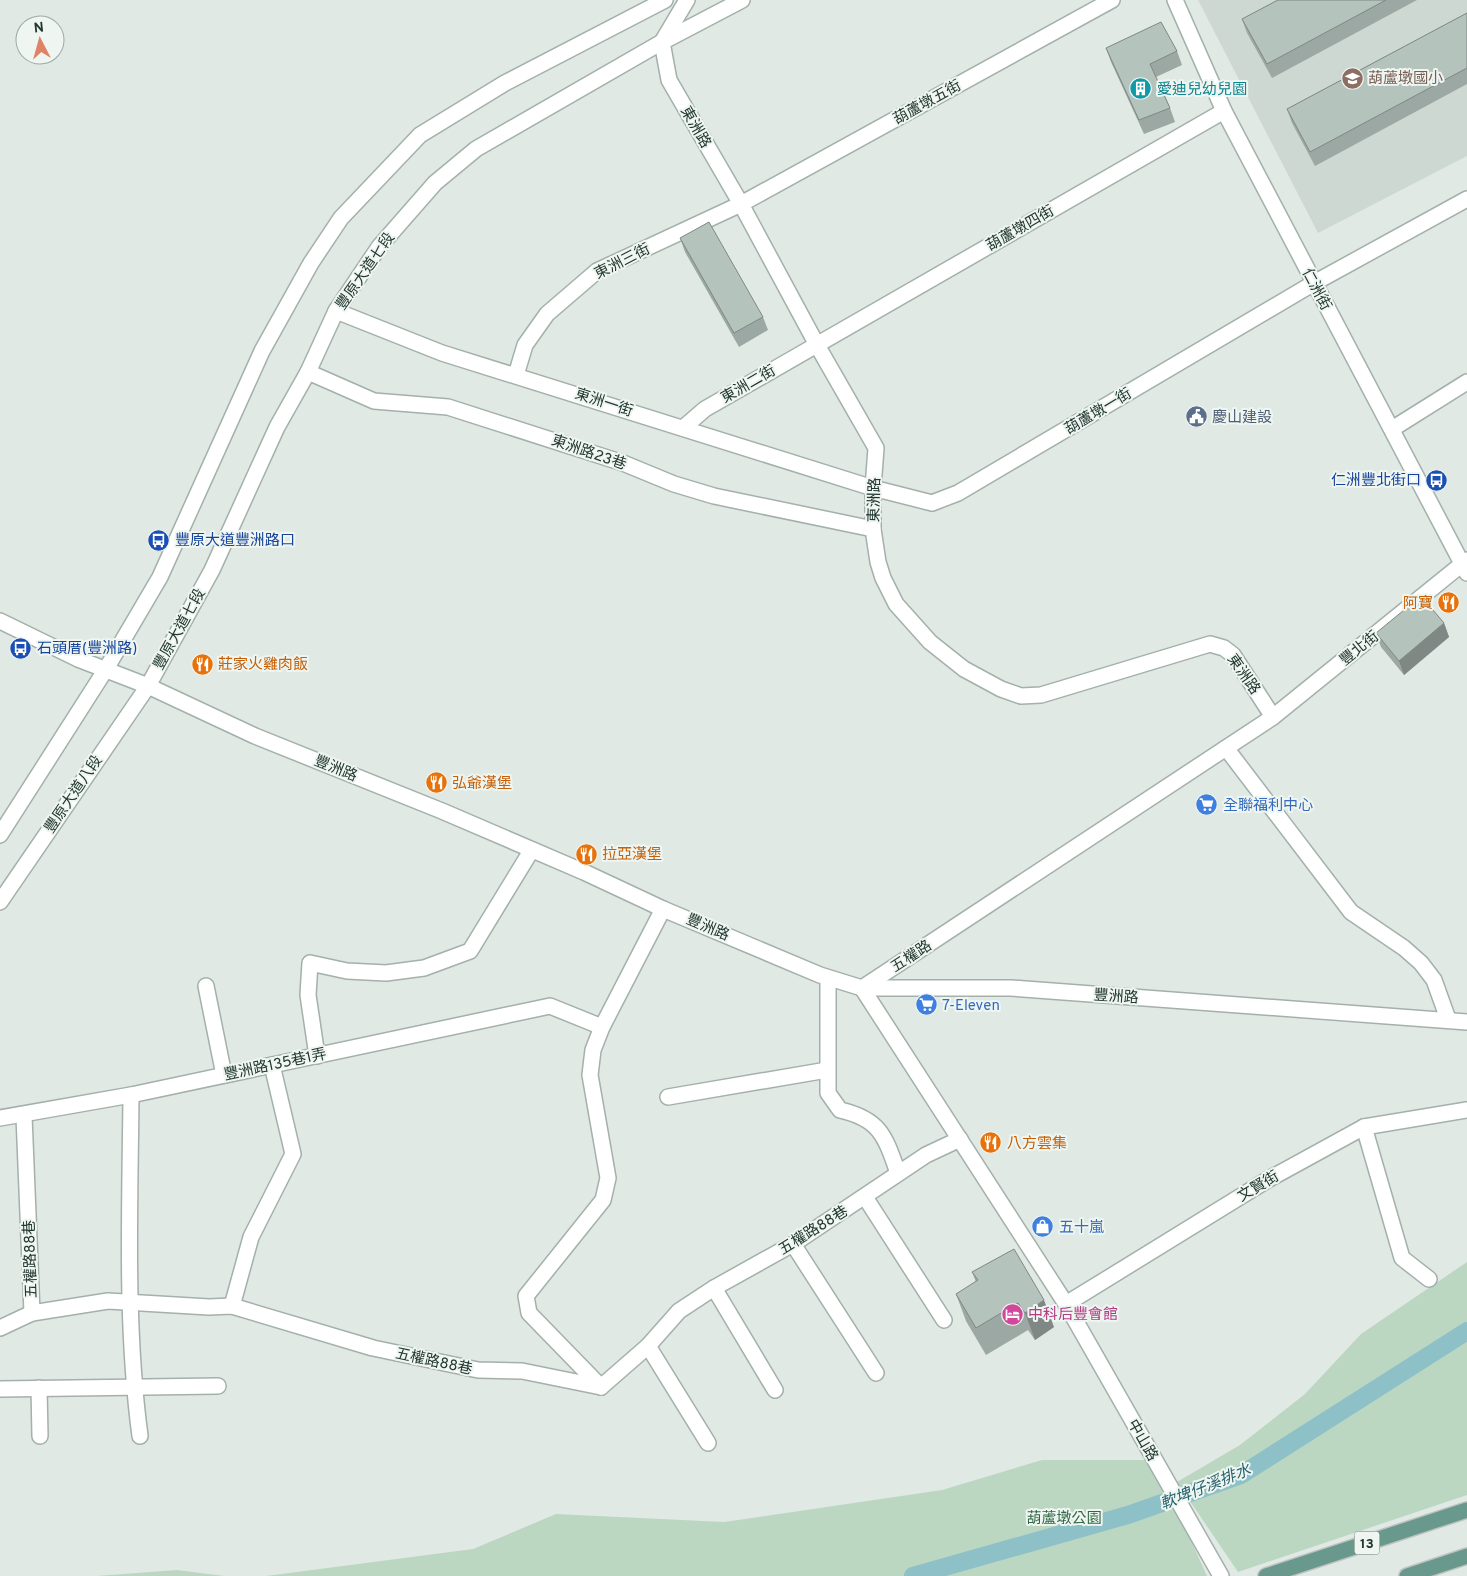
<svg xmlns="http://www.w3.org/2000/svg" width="1467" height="1576" viewBox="0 0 1467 1576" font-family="Overpass,'Noto Sans TC',sans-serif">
<rect width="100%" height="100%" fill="#e0e9e4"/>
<polygon fill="#ced8d3" points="1198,0 1467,0 1467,156 1318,233"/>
<g fill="#bbd7c2">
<polygon points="1467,1262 1467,1495 1238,1572 1177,1482 1240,1445 1305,1394 1361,1334"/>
<polygon points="1042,1460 1149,1460 1169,1492 1207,1576 266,1576 473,1549 556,1514 724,1522 942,1490"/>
<polygon points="177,1570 224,1576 97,1576"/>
</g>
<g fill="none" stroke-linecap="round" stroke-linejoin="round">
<polyline stroke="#8ec0c7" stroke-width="18" points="913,1576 1128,1515 1241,1475 1467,1331"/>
<defs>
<g id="minor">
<polyline points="687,0 662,42 669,80 741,204 817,345 876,448 873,488 873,529 878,562 883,578 896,604 930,642 964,669 1001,689 1021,696 1041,695 1210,644 1224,648 1233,655 1273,717"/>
<polyline points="1175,0 1224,111 1467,573"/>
<polyline points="336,311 442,353 873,488 932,503 958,493 1314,283 1467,199"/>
<polyline points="308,372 374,401 448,407 623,463 674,484 714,496 873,529"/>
<polyline points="516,375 525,345 547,314 597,271 741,204 1112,0"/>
<polyline points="683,428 705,409 1224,111"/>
<polyline points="1392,429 1467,382"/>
<polyline points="0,621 78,659 148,686 255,736 442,811 584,872 663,909 820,975 862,988 1011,988 1467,1022"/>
<polyline points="1226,748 1351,912 1404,948 1421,963 1434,980 1448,1019"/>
<polyline points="0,835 106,669 160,577 262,351 311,263 341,218 420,135 505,83 665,0"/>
<polyline points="0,902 148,686 212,570 277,427 308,372 336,311 379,247 435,183 476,149 662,42 742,0"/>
<path d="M828,978V1093L840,1110C880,1119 885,1136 898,1173"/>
<polyline points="206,986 224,1075"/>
<polyline points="862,988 1273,717 1467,560"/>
<polyline points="862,988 1066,1304 1221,1576"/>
<polyline points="317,1056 308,995 310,963 347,971 386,973 424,968 470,951 531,851"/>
<path d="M131,1095C130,1209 125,1323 140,1436"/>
<polyline points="668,1097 827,1070"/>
<polyline points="24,1116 32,1313 108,1301 209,1307 232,1306 373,1348 478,1370 522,1371 601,1387"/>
<polyline points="0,1118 131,1095 550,1006 602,1027"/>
<polyline points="1364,1127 1402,1258 1429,1279"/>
<polyline points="865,1197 944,1320"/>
<polyline points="793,1244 876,1373"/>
<polyline points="714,1288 775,1390"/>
<polyline points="1066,1304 1269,1179 1364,1127 1467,1110"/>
<polyline points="232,1306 251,1237 293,1154 272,1065"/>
<polyline points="0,1328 32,1313"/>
<polyline points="648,1346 708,1443"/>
<polyline points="601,1387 529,1313 526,1296 603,1200 608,1178 590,1075 593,1050 602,1027 663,909"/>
<polyline points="601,1387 648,1346 679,1311 714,1288 793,1244 926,1155 960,1139"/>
<polyline points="39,1388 40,1436"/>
<polyline points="0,1389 218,1386"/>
</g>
<g id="major">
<polyline points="1266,1576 1467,1510"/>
<polyline points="1407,1576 1467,1556"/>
</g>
</defs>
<use href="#minor" stroke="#a4b0ab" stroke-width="18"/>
<use href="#major" stroke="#bdc3c1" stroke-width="18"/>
<use href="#minor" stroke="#fff" stroke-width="15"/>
<use href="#major" stroke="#69998c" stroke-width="15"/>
</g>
<g fill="#9ca8a3">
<polygon points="1278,0 1417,0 1272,78 1247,33 1242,19"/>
<polygon points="1467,13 1467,84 1315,166 1292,123 1287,109"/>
<polygon points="1106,48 1177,51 1182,65 1156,77 1170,108 1175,122 1144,134 1111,62"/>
<polygon points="680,238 763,317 768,330 739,347 685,252"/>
<polygon points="1444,623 1449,637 1404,675 1381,647 1376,633"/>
<polygon points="972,1272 1054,1327 1035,1340 1028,1330 986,1355 966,1321 956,1294 976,1282"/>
</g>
<g fill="#7f8884">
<polygon points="1444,623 1449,637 1404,675 1399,661"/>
<polygon points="1044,1300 1054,1327 1035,1340 1025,1313"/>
</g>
<g fill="#b5c3bd" stroke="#7f8884">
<polygon points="1278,0 1386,0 1267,64 1242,19"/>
<polygon points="1467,13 1467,68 1310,152 1287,109"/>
<polygon points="1161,22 1177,51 1150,64 1170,108 1139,120 1106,48"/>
<polygon points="709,222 763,317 734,333 680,238"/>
<polygon points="1421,596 1444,623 1399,661 1376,633"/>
<polygon points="1014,1249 1044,1300 1025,1313 1018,1303 976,1328 956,1294 978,1280 972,1272"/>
</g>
<defs>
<symbol id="school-disc" viewBox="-11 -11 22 22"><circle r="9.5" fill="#8d6e63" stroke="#eff6f2"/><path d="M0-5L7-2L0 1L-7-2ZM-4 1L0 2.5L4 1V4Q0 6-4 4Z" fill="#fff"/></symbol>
<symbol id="building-disc" viewBox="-11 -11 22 22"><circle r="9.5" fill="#0f9aa8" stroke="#eff6f2"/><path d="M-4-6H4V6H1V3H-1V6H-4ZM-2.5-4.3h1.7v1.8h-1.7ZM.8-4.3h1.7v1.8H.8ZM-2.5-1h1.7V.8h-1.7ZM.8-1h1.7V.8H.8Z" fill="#fff"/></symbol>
<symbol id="civic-disc" viewBox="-11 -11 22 22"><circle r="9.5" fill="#5c6f8a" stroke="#eff6f2"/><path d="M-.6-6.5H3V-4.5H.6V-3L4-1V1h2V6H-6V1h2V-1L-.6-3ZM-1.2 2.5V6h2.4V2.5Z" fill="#fff"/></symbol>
<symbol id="bus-disc" viewBox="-11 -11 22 22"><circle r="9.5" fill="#1a4fb4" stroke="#eff6f2"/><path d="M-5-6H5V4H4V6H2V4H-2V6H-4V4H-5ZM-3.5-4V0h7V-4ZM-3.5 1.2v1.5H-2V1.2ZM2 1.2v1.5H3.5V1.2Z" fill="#fff"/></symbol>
<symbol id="restaurant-disc" viewBox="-11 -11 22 22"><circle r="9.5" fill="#e8710a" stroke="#eff6f2"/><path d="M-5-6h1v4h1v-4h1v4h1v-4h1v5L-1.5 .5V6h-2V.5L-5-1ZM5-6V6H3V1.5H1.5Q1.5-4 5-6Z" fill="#fff"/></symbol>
<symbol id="supermarket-disc" viewBox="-11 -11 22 22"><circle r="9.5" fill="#3f7fe0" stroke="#eff6f2"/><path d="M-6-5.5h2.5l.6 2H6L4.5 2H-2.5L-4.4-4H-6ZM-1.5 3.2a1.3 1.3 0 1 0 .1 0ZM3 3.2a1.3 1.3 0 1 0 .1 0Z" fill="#fff"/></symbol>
<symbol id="shop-disc" viewBox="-11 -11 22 22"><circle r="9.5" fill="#3f7fe0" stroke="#eff6f2"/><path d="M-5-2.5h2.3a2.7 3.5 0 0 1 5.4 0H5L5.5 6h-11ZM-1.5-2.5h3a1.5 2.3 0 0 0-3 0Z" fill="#fff"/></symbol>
<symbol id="hotel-disc" viewBox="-11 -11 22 22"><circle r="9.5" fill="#d1479c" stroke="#eff6f2"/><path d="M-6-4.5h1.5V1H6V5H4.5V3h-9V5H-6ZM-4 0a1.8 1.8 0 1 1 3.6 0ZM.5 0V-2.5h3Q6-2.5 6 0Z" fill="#fff"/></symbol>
</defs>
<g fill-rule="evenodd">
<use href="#school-disc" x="1340" y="66" width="25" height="25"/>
<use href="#building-disc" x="1128" y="76" width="25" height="25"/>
<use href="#civic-disc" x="1184" y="404" width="25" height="25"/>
<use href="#bus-disc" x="1424" y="468" width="25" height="25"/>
<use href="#bus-disc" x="146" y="528" width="25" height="25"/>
<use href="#restaurant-disc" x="1436" y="590" width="25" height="25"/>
<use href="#bus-disc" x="8" y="636" width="25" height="25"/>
<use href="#restaurant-disc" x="190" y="652" width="25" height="25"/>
<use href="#restaurant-disc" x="424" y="770" width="25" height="25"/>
<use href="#supermarket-disc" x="1194" y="792" width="25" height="25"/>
<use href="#restaurant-disc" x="574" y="842" width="25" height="25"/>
<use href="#supermarket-disc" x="914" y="992" width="25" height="25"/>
<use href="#restaurant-disc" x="978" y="1130" width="25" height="25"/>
<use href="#shop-disc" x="1030" y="1214" width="25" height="25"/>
<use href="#hotel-disc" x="1000" y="1302" width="25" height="25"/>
</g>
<g text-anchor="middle" stroke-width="4" stroke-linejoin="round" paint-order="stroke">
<rect fill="#eff6f2" stroke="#60706b" stroke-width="1" x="1354.5" y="1531.5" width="25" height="23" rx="4"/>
<g font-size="14" font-weight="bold" fill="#233731">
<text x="1367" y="1548">13</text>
</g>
<g font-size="15" fill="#785e54" stroke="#eff6f2" text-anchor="start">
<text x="1368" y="83">葫蘆墩國小</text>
</g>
<g font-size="15" fill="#0d838f" stroke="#eff6f2" text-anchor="start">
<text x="1157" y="94">愛迪兒幼兒園</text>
</g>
<g font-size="15" fill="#233731" stroke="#eff6f2">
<text transform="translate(927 102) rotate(-29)" y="5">葫蘆墩五街</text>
<text transform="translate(696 127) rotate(60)" y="5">東洲路</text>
<text transform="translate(1020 228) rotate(-30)" y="5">葫蘆墩四街</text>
<text transform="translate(622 261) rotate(-27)" y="5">東洲三街</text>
<text transform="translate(365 271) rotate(-55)" y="5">豐原大道七段</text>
<text transform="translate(1317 289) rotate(62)" y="5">仁洲街</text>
<text transform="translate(748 384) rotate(-30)" y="5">東洲二街</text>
<text transform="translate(604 402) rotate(18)" y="5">東洲一街</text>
<text transform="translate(1098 411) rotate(-31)" y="5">葫蘆墩一街</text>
<text transform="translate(589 452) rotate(19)" y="5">東洲路23巷</text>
<text transform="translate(874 500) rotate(-89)" y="5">東洲路</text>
<text transform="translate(179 629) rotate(-61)" y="5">豐原大道七段</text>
<text transform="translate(1359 648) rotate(-39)" y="5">豐北街</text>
<text transform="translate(1244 674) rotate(55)" y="5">東洲路</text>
<text transform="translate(336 768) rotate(22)" y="5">豐洲路</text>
<text transform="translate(73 794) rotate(-56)" y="5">豐原大道八段</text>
<text transform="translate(708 927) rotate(23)" y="5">豐洲路</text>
<text transform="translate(911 956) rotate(-33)" y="5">五權路</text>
<text transform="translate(1116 996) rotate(4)" y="5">豐洲路</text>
<text transform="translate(275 1064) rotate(-12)" y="5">豐洲路135巷1弄</text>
<text transform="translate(1258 1186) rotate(-31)" y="5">文賢街</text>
<text transform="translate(813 1230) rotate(-32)" y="5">五權路88巷</text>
<text transform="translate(30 1259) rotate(-92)" y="5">五權路88巷</text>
<text transform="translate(434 1361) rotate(12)" y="5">五權路88巷</text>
<text transform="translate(1143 1440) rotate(60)" y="5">中山路</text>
</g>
<g font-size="15" fill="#4e5e75" stroke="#eff6f2" text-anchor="start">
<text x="1212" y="422">慶山建設</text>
</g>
<g font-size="15" fill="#164399" stroke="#eff6f2" text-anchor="start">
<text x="1421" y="485" text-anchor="end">仁洲豐北街口</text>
<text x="175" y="545">豐原大道豐洲路口</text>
<text x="37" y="653">石頭厝(豐洲路)</text>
</g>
<g font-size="15" fill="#c56008" stroke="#eff6f2" text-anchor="start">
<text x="1433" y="608" text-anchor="end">阿寶</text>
<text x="218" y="669">莊家火雞肉飯</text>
<text x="452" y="788">弘爺漢堡</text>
<text x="602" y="859">拉亞漢堡</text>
<text x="1007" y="1148">八方雲集</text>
</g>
<g font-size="15" fill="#366cbe" stroke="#eff6f2" text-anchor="start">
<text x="1223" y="810">全聯福利中心</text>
<text x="942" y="1010">7-Eleven</text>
<text x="1059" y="1232">五十嵐</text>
</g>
<g font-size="15" fill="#b23c85" stroke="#eff6f2" text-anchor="start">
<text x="1028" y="1319">中科后豐會館</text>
</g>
<g font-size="15" fill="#326846" stroke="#eff6f2">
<text x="1064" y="1523">葫蘆墩公園</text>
</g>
<g font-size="16" font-style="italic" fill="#25606b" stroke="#eff6f2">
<text transform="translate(1205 1486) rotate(-22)" y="6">軟埤仔溪排水</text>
</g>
</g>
<g transform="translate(40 40) rotate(354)"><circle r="24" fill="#eff6f2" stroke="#9daaa5"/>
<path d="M0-4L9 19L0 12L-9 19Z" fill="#e08266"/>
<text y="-8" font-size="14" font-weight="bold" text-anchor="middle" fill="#233731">N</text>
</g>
</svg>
